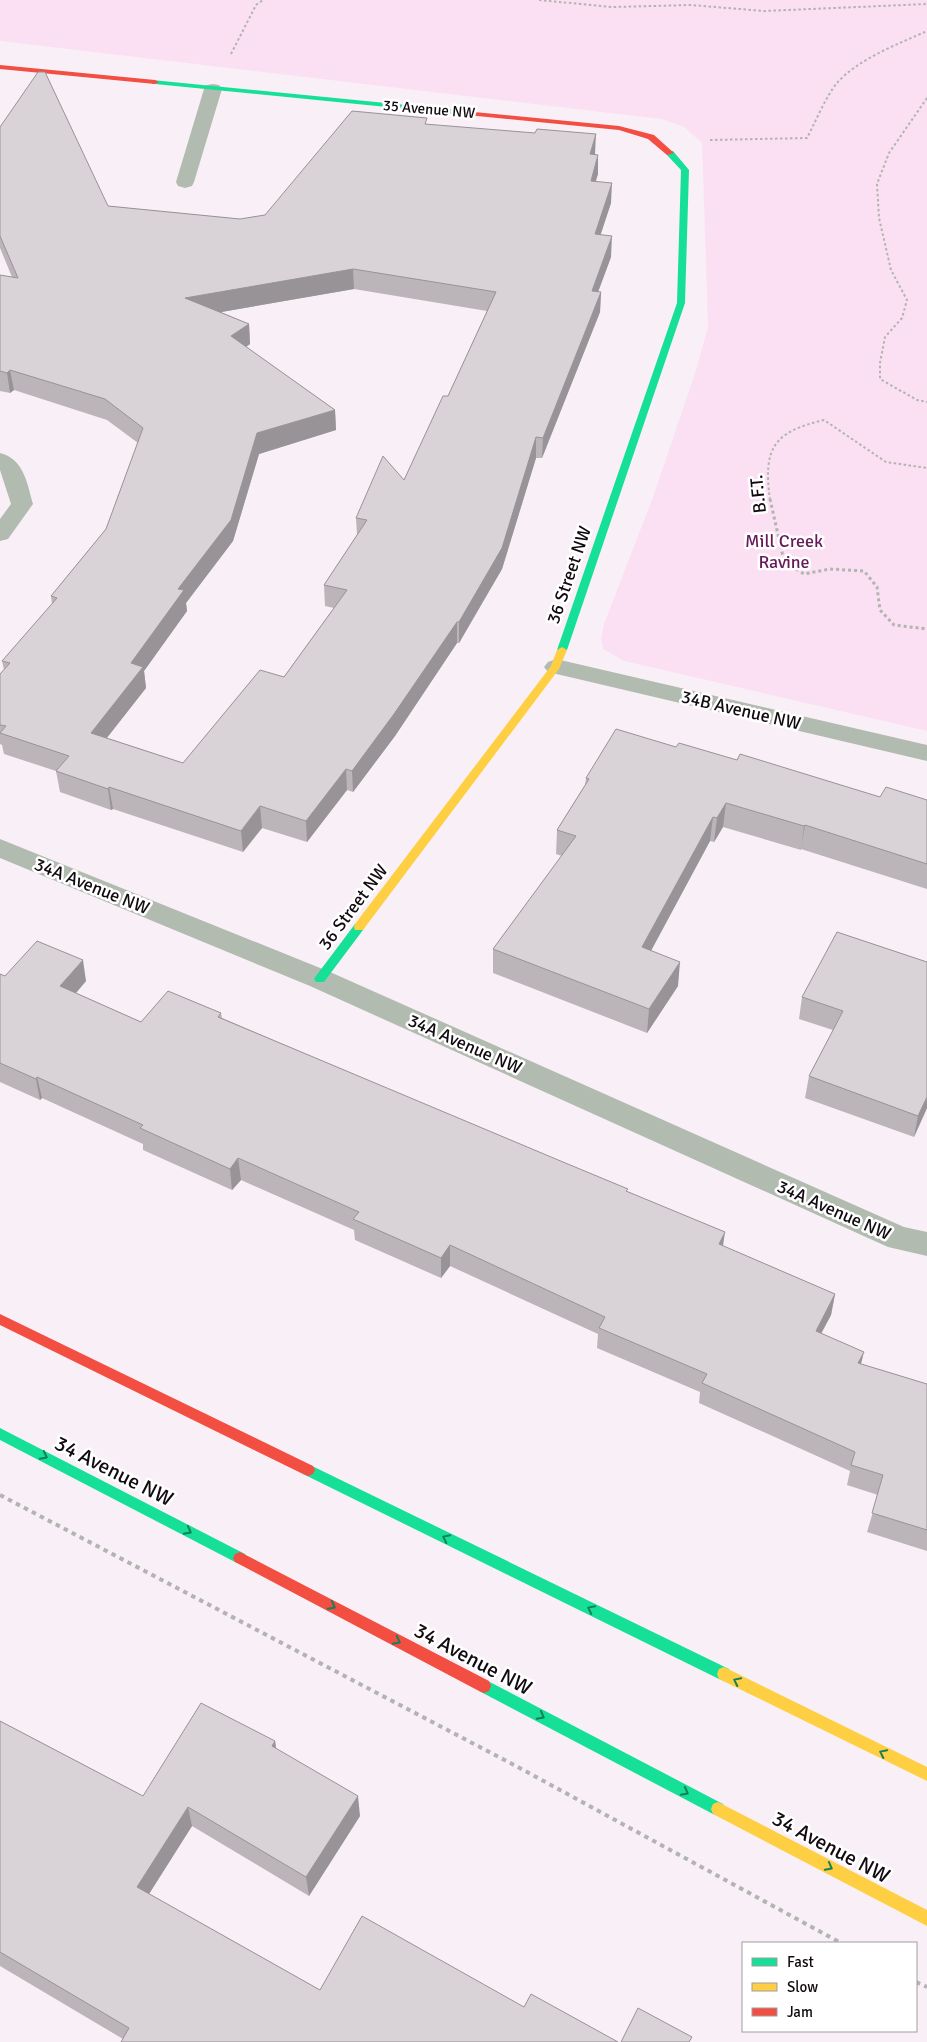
<svg xmlns="http://www.w3.org/2000/svg" width="927" height="2042" viewBox="0 0 927 2042" font-family="Signika,sans-serif">
<rect width="100%" height="100%" fill="#f9f0f7"/>
<polygon fill="#fbe0f4" points="0,0 927,0 927,731 624,661 603,649 601,638 604,624 653,497 695,373 708,327 702,143 684,127 661,119 0,41"/>
<g fill="none" stroke-linecap="round" stroke-linejoin="round">
<g stroke="#b1b4af" stroke-width="2" stroke-dasharray="2.5 2.5" stroke-linecap="butt">
<polyline points="539,0 612,7 691,5 764,11 927,4"/>
<polyline points="231,54 256,5 263,0"/>
<polyline points="927,98 889,153 877,184 879,218 891,270 907,300 902,318 885,337 880,363 880,379 917,400 927,402"/>
<path d="M710,140L807,138C815,123 826,96 837,83C858,59 898,44 927,31"/>
<path d="M770,500C763,448 773,432 824,420L886,462L927,468"/>
</g>
<polyline stroke="#b1b4af" stroke-width="3" stroke-dasharray="3 3" stroke-linecap="butt" points="770,499 784,561 804,574 830,569 864,571 877,587 880,610 894,625 927,629"/>
<g stroke="#b1b4af" stroke-width="4" stroke-dasharray="4.5 4.5" stroke-linecap="butt">
<polyline points="0,1495 516,1766 841,1943"/>
<polyline points="916,1982 927,1987"/>
</g>
<g fill="#b2bbb0" fill-rule="evenodd">
<polygon points="213,84 219,85 222,89 194,182 192,186 185,188 178,186 176,182 204,89 207,85"/>
<path d="M0,453C24,459 27,483 33,504L8,539L0,541V519L11,504L0,470Z"/>
<polygon points="556,659 927,745 927,761 548,672 544,667 548,662"/>
<polygon points="0,839 330,972 904,1227 927,1232 927,1256 888,1247 310,986 0,858"/>
</g>
<g fill="#16e098" fill-rule="evenodd">
<polygon points="152,80 457,110 461,112 457,114 155,84 152,84"/>
<polygon points="667,151 673,151 689,170 685,303 567,650 562,653 557,650 677,303 681,170 667,155"/>
<polygon points="359,923 363,924 364,927 363,930 324,982 316,982 314,979 316,976 355,924"/>
<polygon points="0,1428 245,1554 247,1558 245,1562 240,1564 235,1562 0,1440"/>
<polygon points="308,1464 729,1669 731,1674 729,1679 724,1681 719,1679 303,1474 301,1470 303,1466"/>
<polygon points="484,1679 723,1804 725,1809 723,1814 718,1816 713,1814 479,1691 477,1686 479,1681"/>
</g>
<g fill="#ffcf43" fill-rule="evenodd">
<polygon points="562,647 567,650 559,669 363,930 355,930 354,927 355,924 551,666 557,650"/>
<polygon points="724,1667 927,1767 927,1781 719,1679 717,1674 719,1669"/>
<polygon points="718,1802 927,1910 927,1926 713,1814 711,1809 713,1804"/>
</g>
<g fill="#f24e42" fill-rule="evenodd">
<polygon points="0,65 155,80 159,82 155,84 0,69"/>
<polygon points="454,110 619,126 654,135 674,153 667,155 648,139 619,130 457,114 454,114"/>
<polygon points="0,1314 313,1466 315,1470 313,1474 308,1476 303,1474 0,1325"/>
<polygon points="240,1552 489,1681 491,1686 489,1691 484,1693 479,1691 235,1562 233,1558 235,1554"/>
</g>
</g>
<g fill="#bbb5b9" fill-rule="evenodd">
<path d="M427,124L598,155V174L595,181L611,203L600,235L611,257L598,292H601L600,312L542,458H536L502,569L459,643H457L395,736L353,792L347,790L307,842L262,828L243,852L113,809L111,810L60,792L56,771L4,754L2,745L0,744V674L4,670L2,661L52,604L51,596L106,529L138,443L107,420L14,390L10,393L0,391V275L12,277L0,248V127L108,206L240,219L265,215ZM354,289L487,311L448,396L404,480L356,518L357,535L324,585L325,606L334,608L284,677L183,763L107,738L146,688L144,671L187,611L186,603L233,541L259,454L336,430L335,410L246,347L250,344L249,324L221,312Z"/>
<polygon points="676,747 737,760 880,797 927,800 927,889 801,849 801,850 723,827 714,842 710,841 651,951 678,986 647,1033 493,973 493,949 562,856 556,854 557,830 585,785 586,778"/>
<polygon points="927,962 927,1108 914,1137 805,1098 809,1076 833,1030 799,1019 802,997"/>
<polygon points="0,974 5,976 86,981 76,993 141,1022 221,1013 222,1018 627,1192 723,1246 835,1294 831,1315 821,1333 861,1364 927,1384 927,1551 867,1532 878,1495 847,1485 850,1471 699,1403 700,1392 597,1348 598,1334 450,1266 441,1278 355,1240 354,1230 241,1180 232,1190 143,1150 143,1144 42,1098 40,1100 0,1082"/>
<polygon points="0,1721 143,1796 275,1741 276,1749 360,1816 309,1896 192,1826 149,1894 320,1990 524,2007 618,2042 123,2039 0,1966"/>
</g>
<g fill="#989396">
<polygon points="596,134 595,154 590,154"/>
<polygon points="598,155 598,174 590,201 591,181"/>
<polygon points="612,183 611,203 594,255 595,234"/>
<polygon points="612,236 611,257 591,311 592,291"/>
<polygon points="353,269 354,289 187,318 185,298"/>
<polygon points="601,292 600,312 542,458 543,438"/>
<polygon points="249,324 250,344 233,356 231,336"/>
<polygon points="10,370 14,390 10,393 7,373"/>
<polygon points="335,410 336,430 259,454 233,541 186,603 187,611 144,671 146,688 94,754 91,733 131,663 178,589 257,433"/>
<polygon points="536,437 536,458 502,569 459,643 459,622"/>
<polygon points="457,622 457,643 395,736 353,792 352,771"/>
<polygon points="346,769 347,790 307,842 306,821"/>
<polygon points="109,787 113,809 111,810 108,789"/>
<polygon points="726,803 723,827 714,842 717,818"/>
<polygon points="260,806 262,828 243,852 241,831"/>
<polygon points="713,817 710,841 640,971 642,947"/>
<polygon points="805,825 801,849 801,850 804,826"/>
<polygon points="83,960 86,981 64,1007 60,986"/>
<polygon points="680,962 678,986 647,1033 649,1009"/>
<polygon points="37,1077 42,1098 40,1100 36,1079"/>
<polygon points="927,1097 927,1108 914,1137 918,1116"/>
<polygon points="238,1158 241,1180 232,1190 230,1169"/>
<polygon points="725,1232 722,1253 719,1244"/>
<polygon points="450,1245 450,1266 441,1278 441,1258"/>
<polygon points="835,1294 831,1315 812,1351 816,1331"/>
<polygon points="864,1352 859,1372 858,1363"/>
<polygon points="275,1741 278,1761 272,1746"/>
<polygon points="358,1796 360,1816 309,1896 306,1877"/>
<polygon points="188,1807 192,1826 142,1905 137,1887"/>
</g>
<g fill="#d9d2d7" stroke="#989396" fill-rule="evenodd">
<path d="M38,72H45L108,206L240,219L265,215L352,111L427,118L425,124L535,133L537,129L596,134L590,154L598,155L591,181L612,183L595,234L612,236L592,291L601,292L543,438L536,437L502,548L459,622H457L394,714L352,771L346,769L306,821L260,806L241,831L109,787L108,789L56,771L69,756L0,733L6,726L0,725V674L10,663L2,661L57,598L51,596L106,529L143,428L105,399L10,370L7,373L0,371V275L18,278L0,236V127ZM353,269L496,292L448,396H443L404,480L383,456L356,518L367,520L324,585L347,590L284,677L260,670L183,763L91,733L143,667L131,663L184,590L178,589L231,520L257,433L335,410L231,336L249,324L185,298Z"/>
<polygon points="616,729 676,747 679,743 737,760 740,754 880,797 886,787 927,800 927,864 805,825 804,826 726,803 717,818 713,817 642,947 680,962 649,1009 493,949 576,836 557,830 589,779 586,778"/>
<polygon points="837,932 927,962 927,1097 918,1116 809,1076 843,1011 802,997"/>
<polygon points="37,941 83,960 60,986 141,1022 168,991 221,1013 218,1017 563,1162 628,1189 626,1191 725,1232 719,1244 835,1294 816,1331 864,1352 858,1363 927,1384 927,1530 872,1513 883,1475 851,1465 855,1452 702,1383 707,1374 599,1328 605,1317 450,1245 441,1258 353,1219 359,1212 238,1158 230,1169 140,1128 143,1125 37,1077 36,1079 0,1063 0,974 5,976"/>
<polygon points="201,1703 275,1741 272,1746 358,1796 306,1877 188,1807 137,1887 320,1990 362,1916 524,2007 531,1994 618,2042 121,2042 129,2028 0,1952 0,1721 143,1796"/>
<polygon points="638,2008 692,2037 689,2042 621,2042"/>
</g>
<defs><path id="oneway-chevron" d="M-2-3.5L2.5 0L-2 3.5" fill="none" stroke-width="1.6" stroke-linecap="round" stroke-linejoin="round" transform="scale(1.25)"/></defs>
<g stroke="#14805a">
<use href="#oneway-chevron" transform="translate(44 1456) rotate(27)"/>
<use href="#oneway-chevron" transform="translate(188 1531) rotate(28)"/>
<use href="#oneway-chevron" transform="translate(446 1538) rotate(-154)"/>
<use href="#oneway-chevron" transform="translate(332 1606) rotate(28)"/>
<use href="#oneway-chevron" transform="translate(591 1609) rotate(-154)"/>
<use href="#oneway-chevron" transform="translate(397 1641) rotate(28)"/>
<use href="#oneway-chevron" transform="translate(737 1681) rotate(-154)"/>
<use href="#oneway-chevron" transform="translate(541 1716) rotate(28)"/>
<use href="#oneway-chevron" transform="translate(883 1753) rotate(-154)"/>
<use href="#oneway-chevron" transform="translate(685 1792) rotate(28)"/>
<use href="#oneway-chevron" transform="translate(829 1867) rotate(28)"/>
</g>
<g text-anchor="middle" stroke-width="5" stroke-linejoin="round" paint-order="stroke">
<g font-size="15" fill="#110b0f" stroke="#fff">
<text transform="translate(429 109) rotate(5)" y="5">35 Avenue NW</text>
</g>
<g font-size="18" fill="#110b0f" stroke="#fff">
<text transform="translate(758 494) rotate(-96)" y="6">B.F.T.</text>
<text transform="translate(569 575) rotate(-71)" y="6">36 Street NW</text>
<text transform="translate(741 710) rotate(13)" y="6">34B Avenue NW</text>
<text transform="translate(92 886) rotate(22)" y="6">34A Avenue NW</text>
<text transform="translate(353 907) rotate(-53)" y="6">36 Street NW</text>
<text transform="translate(465 1044) rotate(24)" y="6">34A Avenue NW</text>
<text transform="translate(834 1210) rotate(24)" y="6">34A Avenue NW</text>
</g>
<g font-size="18" fill="#661a57" stroke="#fff">
<text x="784" y="547">Mill Creek<tspan x="784" dy="21">Ravine</tspan></text>
</g>
<g font-size="21" fill="#110b0f" stroke="#fff">
<text transform="translate(114 1471) rotate(27)" y="7">34 Avenue NW</text>
<text transform="translate(473 1659) rotate(28)" y="7">34 Avenue NW</text>
<text transform="translate(831 1847) rotate(28)" y="7">34 Avenue NW</text>
</g>
</g>
<rect x="742" y="1942" width="175" height="90" fill="#ffffff" stroke="#a09d9f"/>
<rect x="752" y="1958" width="25" height="8" fill="#16e098" stroke="#a09d9f"/>
<text x="787" y="1967" font-size="15" fill="#110b0f">Fast</text>
<rect x="752" y="1983" width="25" height="8" fill="#ffcf43" stroke="#a09d9f"/>
<text x="787" y="1992" font-size="15" fill="#110b0f">Slow</text>
<rect x="752" y="2008" width="25" height="8" fill="#f24e42" stroke="#a09d9f"/>
<text x="787" y="2017" font-size="15" fill="#110b0f">Jam</text>
</svg>
